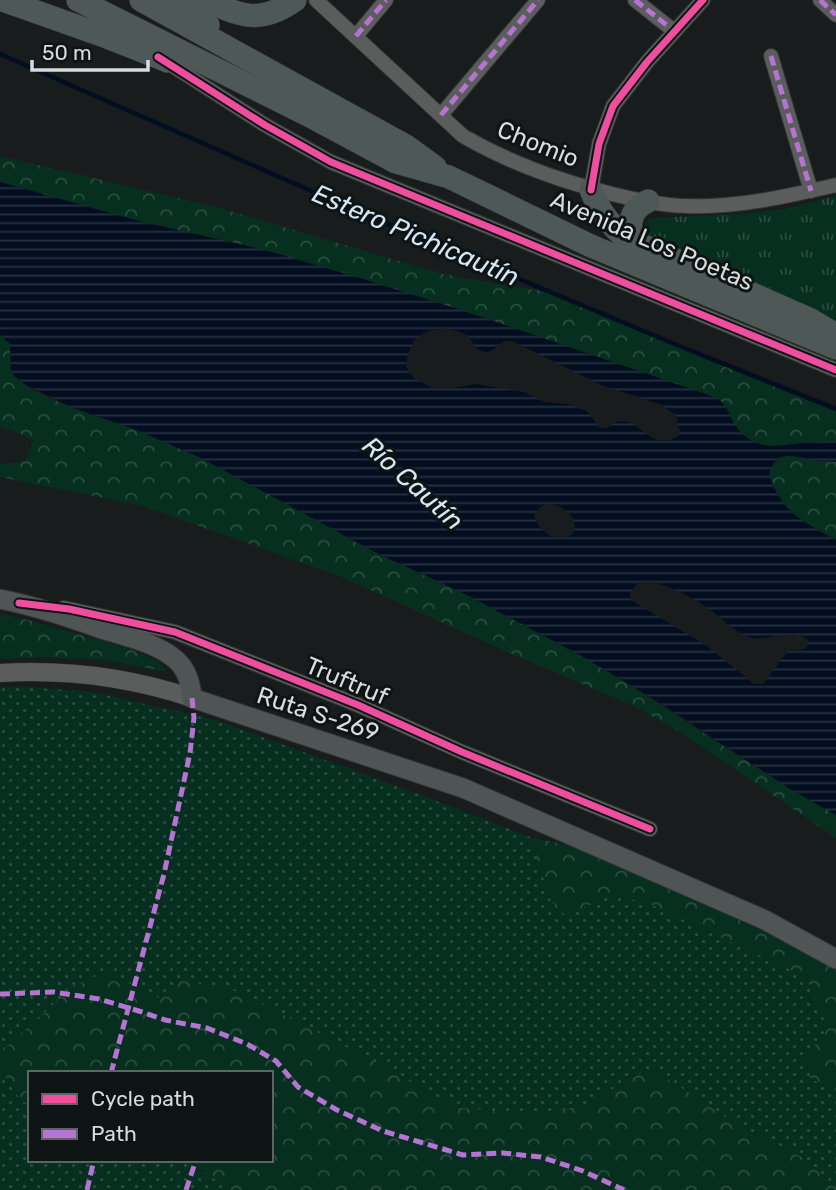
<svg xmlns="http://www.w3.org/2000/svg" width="836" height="1190" viewBox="0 0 836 1190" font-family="Rubik,sans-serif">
<defs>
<pattern id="grass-dots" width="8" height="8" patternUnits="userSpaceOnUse" patternTransform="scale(1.75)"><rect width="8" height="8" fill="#062f1f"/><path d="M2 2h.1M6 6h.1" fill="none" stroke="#2a4d3f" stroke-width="1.8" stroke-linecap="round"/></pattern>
<pattern id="forest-crowns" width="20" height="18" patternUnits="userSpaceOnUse" patternTransform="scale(1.75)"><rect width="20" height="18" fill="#062f1f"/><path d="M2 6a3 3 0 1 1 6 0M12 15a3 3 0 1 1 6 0" fill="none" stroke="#2a4d3f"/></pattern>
<pattern id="park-tufts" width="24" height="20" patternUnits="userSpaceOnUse" patternTransform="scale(1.75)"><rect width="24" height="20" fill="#062f1f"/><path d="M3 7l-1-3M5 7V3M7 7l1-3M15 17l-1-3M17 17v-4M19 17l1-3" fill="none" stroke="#2a4d3f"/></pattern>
<pattern id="water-rules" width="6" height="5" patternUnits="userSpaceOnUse" patternTransform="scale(1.75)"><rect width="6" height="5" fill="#020e1f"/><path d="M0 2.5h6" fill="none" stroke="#26303f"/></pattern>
</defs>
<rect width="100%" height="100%" fill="#181c1c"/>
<g fill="url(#grass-dots)">
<polygon points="0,687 29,687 92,692 216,720 413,792 530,837 551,901 612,895 648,903 806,977 828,1028 811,1080 836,1086 836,1187 804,1158 742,1128 651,1068 586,1104 538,1116 455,1107 371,1060 239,992 181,980 159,998 7,1046 0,1050"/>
<polygon points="0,1068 21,1101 30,1104 30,1160 187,1160 231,1190 0,1190"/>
</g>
<g fill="url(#forest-crowns)">
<path d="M0,156L220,208L443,274L552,293L677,345L836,409V441C827,441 818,441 809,442C784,445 757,453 738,429C730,418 728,405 717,398L461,310L360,278L265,250L139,221L0,182Z"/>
<path d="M0,335L10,343C11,353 8,367 13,374C28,396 106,419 133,429C156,437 179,447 201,458C261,487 318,523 377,553C407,568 439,581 469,595C508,615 547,636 585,658C670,708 750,767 836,815V838L680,732L634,706L514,655L339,576L143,506L0,477V463L5,464L25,461L34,439L0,426Z"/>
<polygon points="791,455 814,460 836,462 836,540 805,522 787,509 771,481 769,476 771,468 780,457"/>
<polygon points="0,614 24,619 127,648 151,658 161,664 167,672 106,660 43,657 0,659"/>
<polygon points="530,837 587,850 753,924 836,970 836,1086 811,1080 806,1057 828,1028 806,977 648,903 612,895 566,916 551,901"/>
<polygon points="106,972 159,998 181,980 239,992 371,1060 455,1107 538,1116 586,1104 651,1068 742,1128 804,1158 836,1187 836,1190 231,1190 187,1160 271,1160 271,1073 30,1073 30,1104 21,1101 0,1068 0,1050 7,1046 75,985"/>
</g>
<path fill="url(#park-tufts)" d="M836,196V325C800,301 760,283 720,267C695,257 670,248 646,235L644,225L650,218L741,214L784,209Z"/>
<path fill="url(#water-rules)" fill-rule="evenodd" d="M0,182L139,221L265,250L360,278L461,310L706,394C732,404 724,410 738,429C757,453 783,445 809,442C818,441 827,441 836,441V462C828,461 820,461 812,460C792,456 775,449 769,475C782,513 804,522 836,540V815L790,789L660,703L585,658L469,596L379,554L201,458L136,430L71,407L26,385L14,376L11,370L10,344L0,335ZM444,328C451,330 460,331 466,335C472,339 474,348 481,351C495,356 498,338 512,341L601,385L662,405L674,414L677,419L680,432L678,436C647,456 636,403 607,428H600L587,411L568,404L544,402L524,392L476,384L445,389L432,388L414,378L408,371L406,365C411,340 417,331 444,328ZM548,504C564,506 580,517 573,534C556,544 539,533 534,515L541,506ZM654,582C675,589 696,598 713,612C725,621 734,632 749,637C768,643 791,626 808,640L807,647C802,651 793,649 787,652L763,684H754L707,646L631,600L630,592L638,583Z"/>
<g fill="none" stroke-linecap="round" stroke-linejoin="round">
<polyline stroke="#020e1f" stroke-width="4.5" points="0,54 350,208 677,345 836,409"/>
<defs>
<g id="minor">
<path d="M316,0L463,136C515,166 571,185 629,198C648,202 668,206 687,206C737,208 788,196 836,185"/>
<polyline points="635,0 674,31"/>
<polyline points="820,0 836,15"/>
<polyline points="356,36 386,0"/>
<polyline points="771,56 811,191"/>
<polyline points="162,59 265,125 331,162 836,370"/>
<polyline points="441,115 538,0"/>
<polyline points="591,190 599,144 613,106 647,62 703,0"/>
<polyline points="64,608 175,632 358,705 462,752 650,829"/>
</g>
<path id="tertiary" d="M0,673C67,669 129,677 192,698"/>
<path id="secondary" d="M0,599C36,606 70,618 105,630C128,637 156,643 175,659C187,669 191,683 192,698L463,788L765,920L836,959"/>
<g id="primary">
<polyline points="3,0 107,37 168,61"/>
<polyline points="78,0 314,118 396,162 449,177 591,246 836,348"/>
<polyline points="141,0 406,146 435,167"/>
<polyline points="177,0 208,25"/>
<path d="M206,0C241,17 261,24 295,0"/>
<path d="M591,190C599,210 609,225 626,238L811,320L836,335"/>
<path d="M641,245C625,231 628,210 648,201"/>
</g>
</defs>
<use href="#minor" stroke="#333535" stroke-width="16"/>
<use href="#tertiary" stroke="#333535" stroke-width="19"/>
<use href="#secondary" stroke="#333535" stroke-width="21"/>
<use href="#primary" stroke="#333535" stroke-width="24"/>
<use href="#minor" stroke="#5b5d5d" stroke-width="14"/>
<use href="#tertiary" stroke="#5b5d5d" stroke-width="18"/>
<use href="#secondary" stroke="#4f5555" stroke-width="19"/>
<use href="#primary" stroke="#4e5857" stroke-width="23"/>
<g stroke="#b673d3" stroke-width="5" stroke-dasharray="10 5" stroke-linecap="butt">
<polyline points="635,0 674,31"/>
<polyline points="820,0 836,15"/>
<polyline points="356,36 386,0"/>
<polyline points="771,56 811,191"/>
<polyline points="441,115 538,0"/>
<polyline points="0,994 54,992 99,999 142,1012 165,1020 207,1028 247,1044 276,1061 298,1087 337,1110 383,1131 463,1155 503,1153 541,1157 583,1171 624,1190"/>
<polyline points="111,1073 164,874 190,753 194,718 192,698"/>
<polyline points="87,1190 94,1160"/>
<polyline points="186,1190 196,1160"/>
</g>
<defs>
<g id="cycleway">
<polyline points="158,57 265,125 331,162 836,370"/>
<polyline points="591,190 599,144 613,106 647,62 703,0"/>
<polyline points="19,603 69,609 175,632 358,705 462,752 650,829"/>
</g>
</defs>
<use href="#cycleway" stroke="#0e1414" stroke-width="11"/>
<use href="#cycleway" stroke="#ef4d9e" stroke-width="7"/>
</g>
<g text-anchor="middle" stroke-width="6" stroke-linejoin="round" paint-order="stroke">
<g font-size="24" fill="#d9dcdd" stroke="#0e1414">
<text transform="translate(538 144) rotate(22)" y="8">Chomio</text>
<text transform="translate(652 241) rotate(23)" y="8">Avenida Los Poetas</text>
<text transform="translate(347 681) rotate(23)" y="8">Truftruf</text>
<text transform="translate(318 714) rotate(18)" y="8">Ruta S-269</text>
</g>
<g font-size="26" font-style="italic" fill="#d4e7f7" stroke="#0e1414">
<text transform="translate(416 235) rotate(23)" y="9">Estero Pichicautín</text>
<text transform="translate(413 483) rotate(42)" y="9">Río Cautín</text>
</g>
</g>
<rect x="28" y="1071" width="245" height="91" fill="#0e1414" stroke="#5f6464" stroke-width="2"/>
<rect x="42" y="1094" width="35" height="10" fill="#ef4d9e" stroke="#5f6464" stroke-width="2"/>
<text x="91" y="1106" font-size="21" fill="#d9dcdd">Cycle path</text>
<rect x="42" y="1129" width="35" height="10" fill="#b673d3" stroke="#5f6464" stroke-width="2"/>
<text x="91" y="1141" font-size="21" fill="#d9dcdd">Path</text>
<path d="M32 60v10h116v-10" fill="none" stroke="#d9dcdd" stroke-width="3.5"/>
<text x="42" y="60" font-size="21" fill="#d9dcdd" stroke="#0e1414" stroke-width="5" paint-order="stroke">50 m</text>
</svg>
